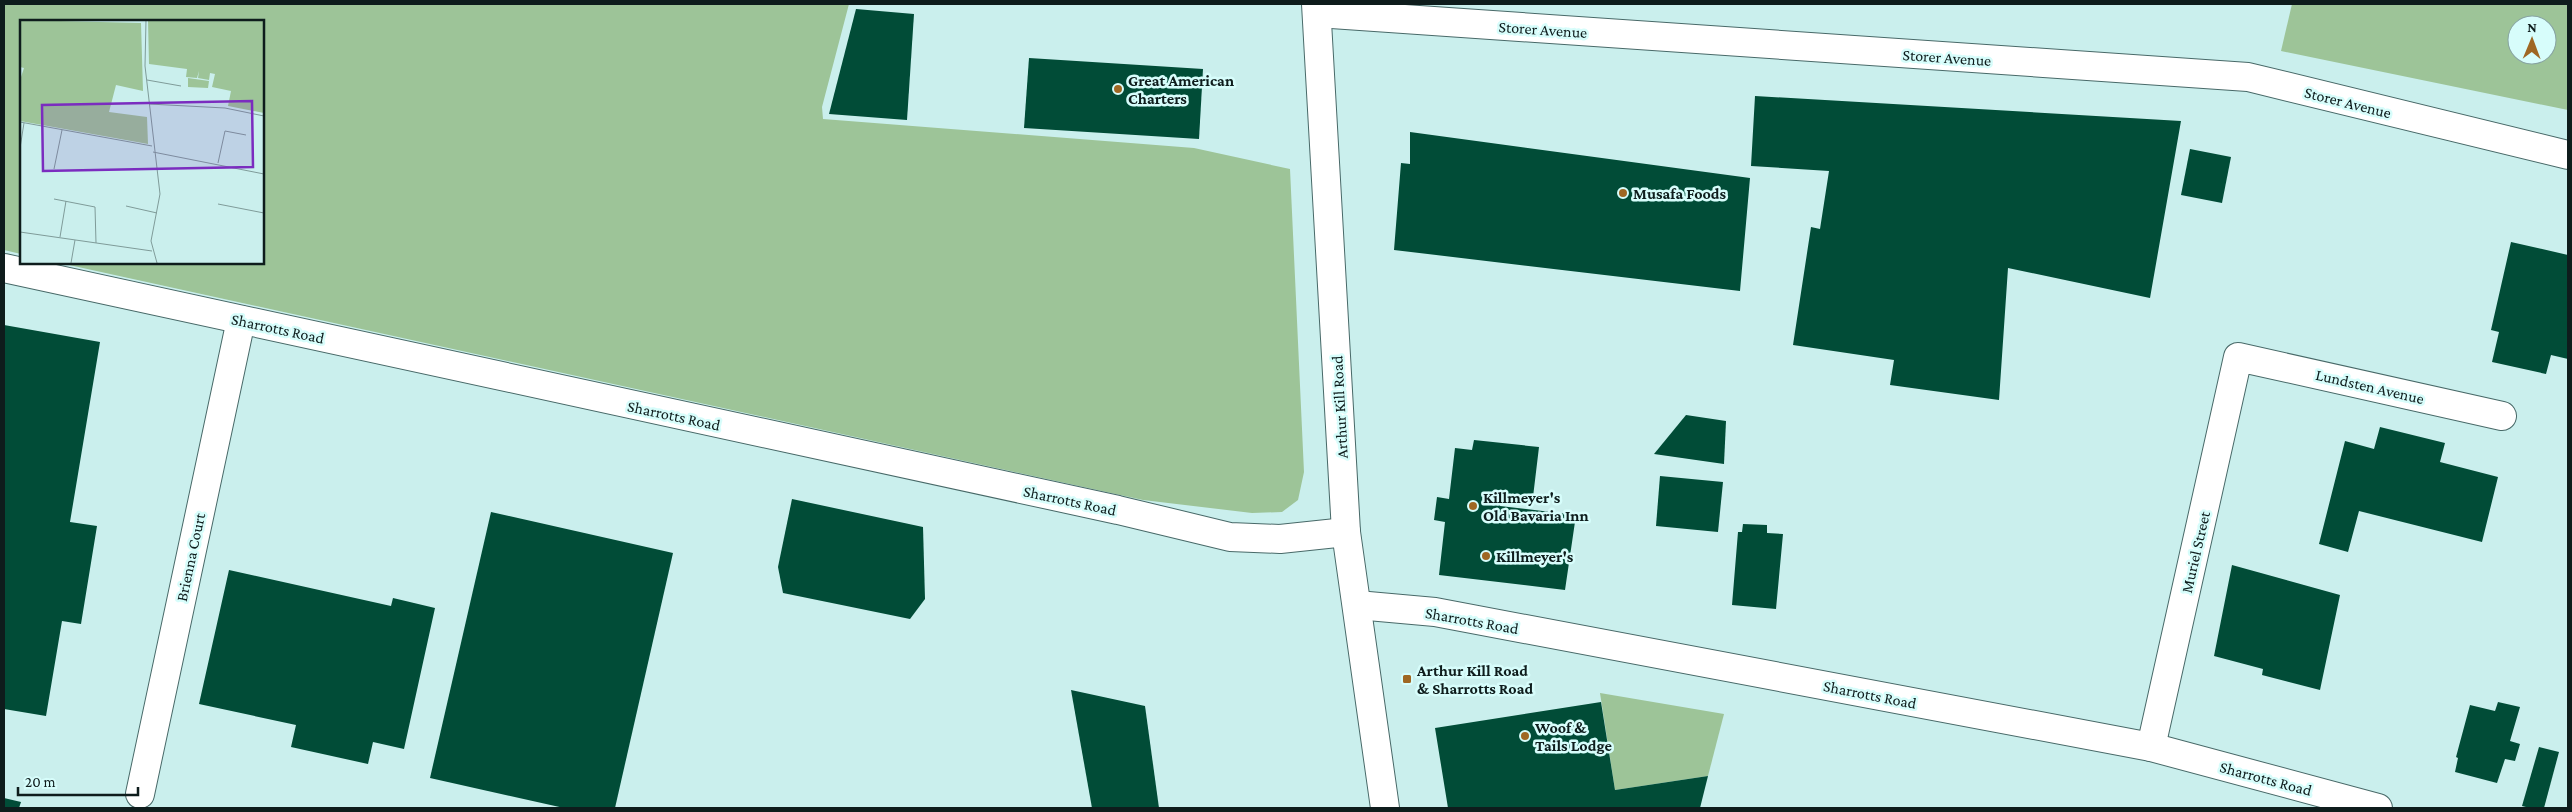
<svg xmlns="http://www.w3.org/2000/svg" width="2572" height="812" viewBox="0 0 2572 812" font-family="'Crimson Pro',serif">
<rect width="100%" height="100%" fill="#caefed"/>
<g fill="#9dc498" fill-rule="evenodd">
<polygon points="4,4 849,4 822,107 823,119 1194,148 1290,169 1304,472 1298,500 1282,512 1252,513 1143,500 60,263 262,262 262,21 21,21 21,254 4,250"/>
<path d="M2292,4H2568V110L2281,51ZM2517,25H2547V55H2517Z"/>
<polygon points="1600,693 1724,714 1708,776 1615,790"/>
</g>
<g fill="#014c37">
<polygon points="856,9 914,14 907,120 829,114"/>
<polygon points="1029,58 1203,69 1199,139 1024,128"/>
<polygon points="1755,96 2181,121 2150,298 2008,268 1999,400 1890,385 1894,360 1793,345 1811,227 1820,229 1829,171 1751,166"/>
<polygon points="1410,132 1750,178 1740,291 1394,250 1401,163 1410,164"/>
<polygon points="2190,149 2231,157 2222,203 2181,195"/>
<polygon points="2511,242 2568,255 2568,359 2551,355 2546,374 2492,362 2499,332 2491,330"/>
<polygon points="4,325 100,342 70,522 97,526 81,624 62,621 46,716 4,709"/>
<polygon points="1686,415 1726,421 1724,464 1654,454"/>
<polygon points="2380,427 2445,443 2440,462 2498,477 2482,542 2359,511 2348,552 2319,544 2345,441 2374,449"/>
<polygon points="1474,440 1539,447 1533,497 1502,493 1500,506 1576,515 1565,590 1439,575 1445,522 1434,520 1437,497 1449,499 1455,448 1472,450"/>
<polygon points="1660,476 1723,482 1718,532 1656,526"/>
<polygon points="792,499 923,527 925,599 910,619 783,593 778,567"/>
<polygon points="491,512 673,553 615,808 564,808 430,778"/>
<polygon points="1743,524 1767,525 1767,533 1783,534 1776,609 1732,605 1738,532 1742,532"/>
<polygon points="2232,565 2340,595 2320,690 2262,675 2263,669 2214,656"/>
<polygon points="229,570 391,606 393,598 435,608 404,749 373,742 368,764 291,747 296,725 199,704"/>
<polygon points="1071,690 1145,706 1159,808 1092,808"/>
<polygon points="1601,702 1615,790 1708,776 1700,808 1448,808 1435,728"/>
<polygon points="2498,702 2520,707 2510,741 2520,744 2515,761 2505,759 2497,783 2455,772 2458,758 2456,757 2470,705 2495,711"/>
<polygon points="2539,747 2559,752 2544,808 2530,808 2522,806"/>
<polygon points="4,798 21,802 19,808 4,808"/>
</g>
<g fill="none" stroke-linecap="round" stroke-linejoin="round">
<defs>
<g id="minor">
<polyline points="1316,4 1346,532 1385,808"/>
<polyline points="1317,13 2248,77 2568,155"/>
<polyline points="4,268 1118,510 1230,537 1280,539 1346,532"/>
<polyline points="1357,605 1435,612 2151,747 2378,808"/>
<polyline points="2151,747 2238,357 2502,416"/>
<polyline points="140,794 241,320"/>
</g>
</defs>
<use href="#minor" stroke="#486968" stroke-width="30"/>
<use href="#minor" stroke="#fff" stroke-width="28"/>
</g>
<g fill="#9f6723" stroke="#d7fdfb" stroke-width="2">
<circle cx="1118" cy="89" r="5"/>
<circle cx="1623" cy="193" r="5"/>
<circle cx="1473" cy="506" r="5"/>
<circle cx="1486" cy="556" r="5"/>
<rect x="1402" y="674" width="10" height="10" rx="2.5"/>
<circle cx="1525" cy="736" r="5"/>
</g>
<g text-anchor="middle" stroke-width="5" stroke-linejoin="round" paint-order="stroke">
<g font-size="16" fill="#0e1c1c" stroke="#d7fdfb">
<text transform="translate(1543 29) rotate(4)" y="6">Storer Avenue</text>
<text transform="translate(1947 57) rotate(4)" y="6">Storer Avenue</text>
<text transform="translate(2348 102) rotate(14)" y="6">Storer Avenue</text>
<text transform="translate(278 328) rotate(12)" y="6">Sharrotts Road</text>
<text transform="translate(2370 386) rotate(13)" y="6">Lundsten Avenue</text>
<text transform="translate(1339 407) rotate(-93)" y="6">Arthur Kill Road</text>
<text transform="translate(674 415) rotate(12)" y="6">Sharrotts Road</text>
<text transform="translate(1070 500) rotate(12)" y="6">Sharrotts Road</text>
<text transform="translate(2195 552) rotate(-77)" y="6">Muriel Street</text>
<text transform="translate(190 557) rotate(-78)" y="6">Brienna Court</text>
<text transform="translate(1472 620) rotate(10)" y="6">Sharrotts Road</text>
<text transform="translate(1870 694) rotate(11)" y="6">Sharrotts Road</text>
<text transform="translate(2266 778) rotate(15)" y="6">Sharrotts Road</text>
</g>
<g font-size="16" font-weight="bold" fill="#0e1c1c" stroke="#d7fdfb" text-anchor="start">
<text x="1128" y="86">Great American<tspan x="1128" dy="18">Charters</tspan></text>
<text x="1633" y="199">Musafa Foods</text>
<text x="1483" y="503">Killmeyer's<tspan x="1483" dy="18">Old Bavaria Inn</tspan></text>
<text x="1496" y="562">Killmeyer's</text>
<text x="1417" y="676">Arthur Kill Road<tspan x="1417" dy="18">&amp; Sharrotts Road</tspan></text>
<text x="1535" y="733">Woof &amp;<tspan x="1535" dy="18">Tails Lodge</tspan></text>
</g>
</g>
<g transform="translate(20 20)">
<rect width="244" height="244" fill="#caefed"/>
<path d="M0,0L121,3L123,71L96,65L89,92L127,97L128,124L0,101V60L4,48L0,47ZM128,0H244V93L208,86L211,71L192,67L195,54L190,53L189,60L178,58L179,51L177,58L166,57L167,49L129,44ZM168,58L189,61L188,68L168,67Z" fill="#9dc498"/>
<path fill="none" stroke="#7f9b99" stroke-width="1" d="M126,0L125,46L140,174L131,221L137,243M127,60L161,66M129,84L205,88L244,96M0,102L132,126M0,128L4,103M133,132L244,154M198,143L205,111L226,115M34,149L42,110M34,179L75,187L76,223M198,184L244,193M106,186L137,193M0,212L132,231M40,217L46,181M51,243L55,220"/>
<path fill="#7b2cbf" fill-opacity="0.15" stroke="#7b2cbf" stroke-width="2.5" d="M232,81L233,147L23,151L22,85Z"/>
<rect width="244" height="244" fill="none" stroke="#0e1c1c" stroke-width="2.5"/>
</g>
<rect width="2572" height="812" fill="none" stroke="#0e1c1c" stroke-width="10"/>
<g transform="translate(2532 40) rotate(1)"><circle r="24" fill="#d7fdfb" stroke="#87a3a2"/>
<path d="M0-4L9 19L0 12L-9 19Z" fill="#9f6723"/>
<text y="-8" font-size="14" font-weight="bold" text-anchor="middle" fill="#0e1c1c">N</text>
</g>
<path d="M18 787v8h120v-8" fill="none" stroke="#0e1c1c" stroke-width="2.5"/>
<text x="25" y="787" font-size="15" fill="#0e1c1c" stroke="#d7fdfb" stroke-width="4" paint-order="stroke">20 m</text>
</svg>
